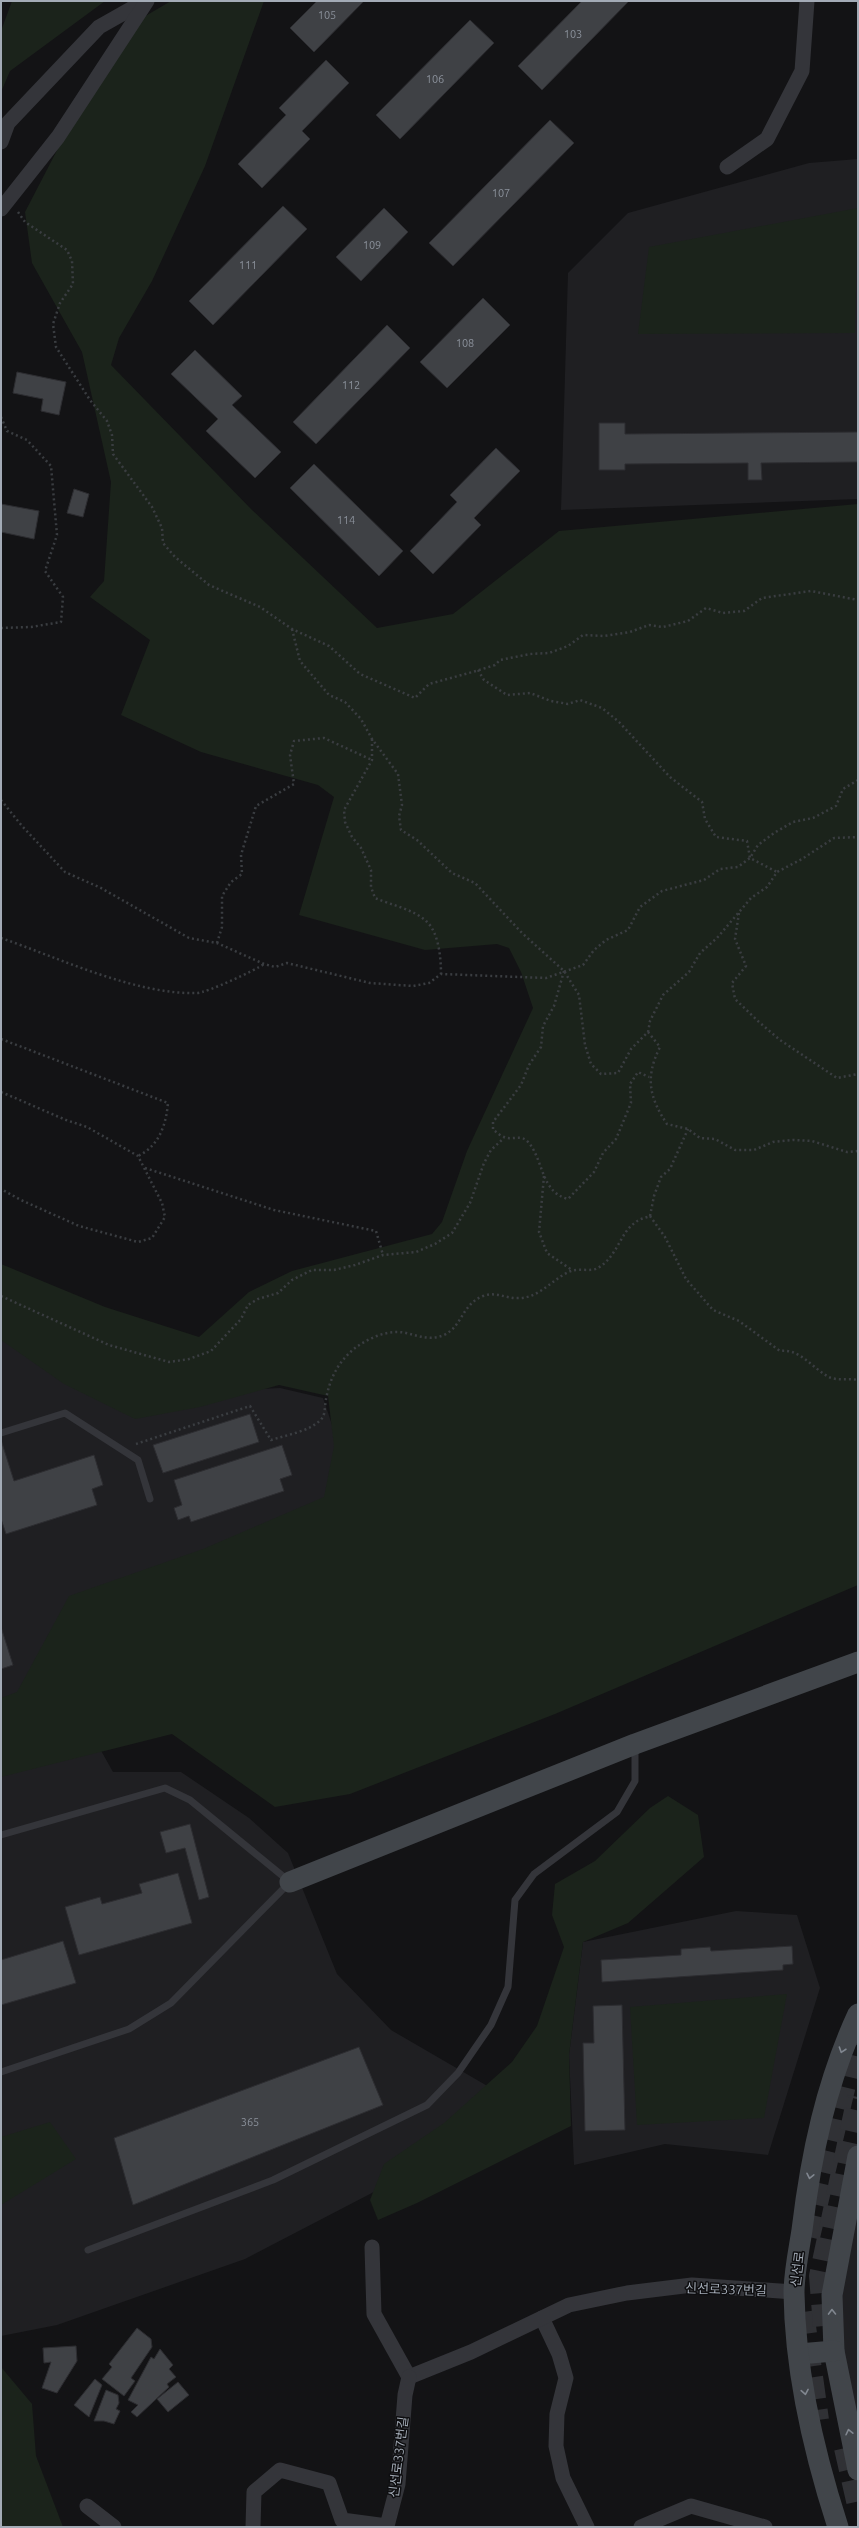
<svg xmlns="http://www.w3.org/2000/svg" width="859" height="2528" font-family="Ubuntu,'Noto Sans KR',sans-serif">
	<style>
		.built { fill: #1f1f22 }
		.green { fill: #1b231b }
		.building { fill: #3f4145; stroke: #2d2d31 }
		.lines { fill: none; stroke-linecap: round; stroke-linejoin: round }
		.highway-tunnel { stroke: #303135; stroke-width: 22; stroke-dasharray: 22 11; stroke-linecap: butt }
		.path { stroke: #3a3d41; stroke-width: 2.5; stroke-dasharray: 2 3; stroke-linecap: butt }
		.lane { stroke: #34353a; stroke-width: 7 }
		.street { stroke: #34353a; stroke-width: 15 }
		.secondary { stroke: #41454a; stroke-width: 21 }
		.oneway { stroke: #818790 }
		.labels { text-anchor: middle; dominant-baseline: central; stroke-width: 3; stroke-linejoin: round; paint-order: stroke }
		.number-label { font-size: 11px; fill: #8a909a }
		.street-label { font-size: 13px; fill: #a3abb6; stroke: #0e0e10 }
	</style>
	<rect width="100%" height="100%" fill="#131315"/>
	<g class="built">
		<path d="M858,159V499L561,510L568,273L628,213L809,163Z"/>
		<path d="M1,1323L111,1396L280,1388L323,1398L349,1475L334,1532L57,1672L113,1772H181L249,1818L288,1853L337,1974L391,2030L496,2091L393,2182L245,2259L57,2325L1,2336Z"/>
		<path d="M736,1911L797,1915L820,1988L768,2155L665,2144L574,2165L569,2055L583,1942Z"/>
		<path d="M858,2177V2432L844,2381L841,2296Z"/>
	</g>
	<g class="green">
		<path d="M12,1H105L10,71L1,92V31Z"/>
		<path d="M171,1H264L205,166L152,281L119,338L111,365L251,509L377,628L453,614L559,531L858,504V1585L555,1714L350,1794L275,1807L172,1734L1,1777V1698L17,1692L69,1596L203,1549L324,1497L334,1446L328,1396L279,1385L200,1407L135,1419L64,1384L1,1340V1264L105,1307L199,1337L249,1292L292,1271L432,1234L442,1222L467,1151L533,1008L521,972L509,948L497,944L425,950L299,915L334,797L318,785L201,752L121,715L150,640L90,597L104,581L111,482L82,352L32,263L25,212L66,133L142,18Z"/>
		<path d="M858,208L855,333L638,334L649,247Z"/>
		<path d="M668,1796L698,1815L704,1857L628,1923L583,1942L569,2055L571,2126L417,2203L378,2220L370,2200L384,2164L444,2123L512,2062L537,2026L564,1947L552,1915L555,1884L595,1861L650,1808Z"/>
		<path d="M787,1994L764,2118L637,2125L630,2007Z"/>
		<path d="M50,2122L76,2159L1,2205V2137Z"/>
		<path d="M1,2367L32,2404L36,2456L63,2527H1Z"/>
	</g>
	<g class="building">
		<path d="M317,1H364L314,52L290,28Z"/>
		<path d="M582,1H629L542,90L518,66Z"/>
		<path d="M470,20L494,43L400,139L376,115Z"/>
		<path d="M326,60L349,83L302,131L310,139L262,188L238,164L286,115L279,108Z"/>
		<path d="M550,120L574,143L453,266L429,243Z"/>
		<path d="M283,206L307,229L213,325L189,301Z"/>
		<path d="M384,208L408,232L361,281L336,257Z"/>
		<path d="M483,298L510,325L447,388L420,362Z"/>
		<path d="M387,325L410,348L316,444L293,422Z"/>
		<path d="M195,350L242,396L232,405L281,452L255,478L206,431L218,419L171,374Z"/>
		<path d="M17,372L66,382L59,415L41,411L43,399L13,393Z"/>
		<path d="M599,423H625V434L858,432V462L761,463L762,480H748V463L625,464V470H599Z"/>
		<path d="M496,448L520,471L474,518L481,525L433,574L410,551L457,502L450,495Z"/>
		<path d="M314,464L403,551L379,576L290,488Z"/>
		<path d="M74,489L89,494L83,517L67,513Z"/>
		<path d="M1,504L39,511L34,539L1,532Z"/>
		<path d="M250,1414L259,1442L163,1473L153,1445Z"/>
		<path d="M1,1440L14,1481L94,1455L103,1485L92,1489L97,1505L6,1534L1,1519Z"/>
		<path d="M282,1445L292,1475L280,1479L284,1491L191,1522L189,1516L178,1520L174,1508L182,1505L174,1480Z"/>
		<path d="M1,1627L13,1665L1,1669Z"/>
		<path d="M190,1824L209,1897L199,1900L185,1848L166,1853L160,1832Z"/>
		<path d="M178,1873L192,1923L79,1955L65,1907L100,1897L102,1904L142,1893L139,1884Z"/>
		<path d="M63,1941L76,1983L1,2005V1960Z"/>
		<path d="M792,1946L793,1964L783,1965V1970L602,1982L601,1960L681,1955V1949L710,1947L711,1951Z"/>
		<path d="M622,2005L625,2130L585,2131L583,2043H594L593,2006Z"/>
		<path d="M359,2047L383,2105L133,2205L114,2138Z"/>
		<path d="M137,2328L151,2339L152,2347L131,2378L135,2381L124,2396L102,2379L112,2367L109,2364Z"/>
		<path d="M76,2346L77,2361L57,2393L42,2388L51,2362L44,2363L43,2348Z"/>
		<path d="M160,2349L173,2365L169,2369L176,2377L167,2384L169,2387L137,2417L131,2412L138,2405L128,2400L151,2357L154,2359Z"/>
		<path d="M95,2379L102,2385L89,2417L74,2405Z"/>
		<path d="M178,2382L189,2395L168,2412L157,2399Z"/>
		<path d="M106,2390L118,2395L119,2403L116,2409L120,2411L114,2424L104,2421H94Z"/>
	</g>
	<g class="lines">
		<g class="highway-tunnel">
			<path d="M809,2237L853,2051L858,2040"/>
			<path d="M803,2312L818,2420"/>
			<path d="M824,2326L820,2276L858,2097"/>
			<path d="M845,2448L858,2505"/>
		</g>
		<g class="path">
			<path d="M18,212L25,222L67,250L72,261L73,284L60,303L53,324L56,347L90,400L107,421L112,435L113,454L152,507L162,528L163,543L175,557L209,585L260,607L292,629L329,646L360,674L415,698L429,684L476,671L495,665L500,660L530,654L549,653L568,646L583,635L604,636L630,632L649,625L663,627L688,621L706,608L723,613L744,611L762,598L811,591L858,600"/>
			<path d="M1,417L7,431L27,440L51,466L57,535L45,571L63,597L61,622L31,627L1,628"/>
			<path d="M292,629L300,661L329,695L345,702L361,719L372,739L398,774L402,805L399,816L401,830L417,840L452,873L475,883L522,933L564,971L579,995L585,1045L591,1064L601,1074L618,1073L631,1049L648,1032L650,1021L663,995L689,972L700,953L717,938L751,898L767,887L777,872L802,859L834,838L858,837"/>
			<path d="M478,670L484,680L507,695L530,693L551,701L568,704L580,700L602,708L619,722L670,777L702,802L705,819L716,837L747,841L750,858L777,872"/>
			<path d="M372,739V760L344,810L345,822L352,837L361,848L371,870V887L375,898C391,905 413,909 426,921C439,932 441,959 441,974"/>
			<path d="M1,800L22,826L65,872L101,888L189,938L217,943L264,964L275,967L287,963L370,983L413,986L429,983L441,974L546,978L583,965L594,950L606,940L628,930L640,907L662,891L704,880L720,869L738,867L750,858L758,845L774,833L793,822L813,818L836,806L843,789L858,780"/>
			<path d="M739,913L735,939L746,966L732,983L735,999L759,1022L780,1040L837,1078L858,1074"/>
			<path d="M1,938C59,958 136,995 197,993C206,993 256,970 264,964"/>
			<path d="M217,943L222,927V896L231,882L242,874L241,855L256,806L294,784L290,755L294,741L324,738L372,760"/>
			<path d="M564,971L554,1006L543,1026L541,1047L529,1065L521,1085L493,1122V1130C497,1132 500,1136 504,1137C513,1141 521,1133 529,1143C544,1162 541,1192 568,1199L594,1172L603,1153L616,1139L631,1103L630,1084L638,1072L649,1077"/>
			<path d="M648,1032L660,1047C645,1077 649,1097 667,1124L688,1129L700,1138L715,1139L735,1150H754L773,1142L793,1140L812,1141L847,1152L858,1151"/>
			<path d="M1,1039L168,1103C166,1125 159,1146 138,1156"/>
			<path d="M1,1092L66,1120L87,1127L138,1156L162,1203L165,1217L152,1238L138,1242L79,1226L21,1200L1,1189"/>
			<path d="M145,1168L274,1210L376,1231L383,1255"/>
			<path d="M544,1176L539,1232L547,1253L572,1270"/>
			<path d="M650,1216L665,1237L686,1279L713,1310L739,1321L780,1351C800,1348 813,1369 829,1377C837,1381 849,1378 858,1380"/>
			<path d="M650,1216L654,1196L661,1177L670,1169L688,1129"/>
			<path d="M1,1296L109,1345L169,1362L189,1359L211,1351L241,1319L248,1305L258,1299L278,1293L292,1280L312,1270H334L355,1265L383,1255L416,1252L435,1244L452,1233L470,1203L484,1163L491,1150L504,1138"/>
			<path d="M136,1444L250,1406L271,1440C286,1435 313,1431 323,1417C325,1413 325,1404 326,1399C330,1378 338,1362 355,1348C369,1338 388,1329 406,1333C419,1336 431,1341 444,1335C463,1326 461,1305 483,1296C496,1291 506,1299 519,1298C540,1298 553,1278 571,1271C579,1268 591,1272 598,1268C618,1256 620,1232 636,1222C639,1219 645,1218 650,1216"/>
		</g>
		<g class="lane">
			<path d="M1,1433L65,1413L138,1460L150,1499"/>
			<path d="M1,1835L165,1788L190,1800L290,1882L171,2003L129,2029L1,2072"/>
			<path d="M88,2250L273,2180L427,2105L458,2073L491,2025L508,1987L515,1900L534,1874L617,1812L635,1781V1747"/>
		</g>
		<g class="street">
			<path d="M1,142L8,123L99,27L145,1"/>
			<path d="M727,167L767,139L802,71L807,1"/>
			<path d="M1,209L58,137L147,1"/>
			<path d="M372,2247L374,2314L409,2377"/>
			<path d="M542,2318L559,2354L566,2378L557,2414L556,2446L563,2478L587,2527"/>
			<path d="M409,2377L471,2352L569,2305L627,2293L692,2285L794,2292"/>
			<path d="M87,2506L114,2527"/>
			<path d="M253,2527L254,2492L280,2470L329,2483L342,2520L387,2526L398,2484L405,2395L409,2377"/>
			<path d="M641,2527L691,2506L765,2527"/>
		</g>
		<g class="secondary">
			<path d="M290,1882L635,1744L858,1662"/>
			<path d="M858,2156L832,2295L834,2351L858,2470"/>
			<path d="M799,2354L834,2351"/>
			<path d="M838,2527C814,2453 795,2371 794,2293C794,2272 799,2250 802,2230C811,2155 826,2083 858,2014"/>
		</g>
	</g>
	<defs><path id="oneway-chevron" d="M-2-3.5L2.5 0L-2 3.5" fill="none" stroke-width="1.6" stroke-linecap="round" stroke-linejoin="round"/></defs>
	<g class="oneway">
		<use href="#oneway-chevron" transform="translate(842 2050) rotate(109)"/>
		<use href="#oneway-chevron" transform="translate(810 2176) rotate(102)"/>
		<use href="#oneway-chevron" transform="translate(832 2312) rotate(-91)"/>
		<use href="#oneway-chevron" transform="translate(805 2392) rotate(80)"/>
		<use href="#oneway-chevron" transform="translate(849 2432) rotate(-103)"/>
	</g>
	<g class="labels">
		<g class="number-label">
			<text x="327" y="15">105</text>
			<text x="573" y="34">103</text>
			<text x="435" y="79">106</text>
			<text x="501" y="193">107</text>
			<text x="372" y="245">109</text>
			<text x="248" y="265">111</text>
			<text x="465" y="343">108</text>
			<text x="351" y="385">112</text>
			<text x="346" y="520">114</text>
			<text x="250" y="2122">365</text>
		</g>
		<g class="street-label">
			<text transform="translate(797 2269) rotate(-83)">신선로</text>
			<text transform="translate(726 2289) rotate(2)">신선로337번길</text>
			<text transform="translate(398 2457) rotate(-83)">신선로337번길</text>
		</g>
	</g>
	<rect width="859" height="2528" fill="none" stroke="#a3abb6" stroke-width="4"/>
</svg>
